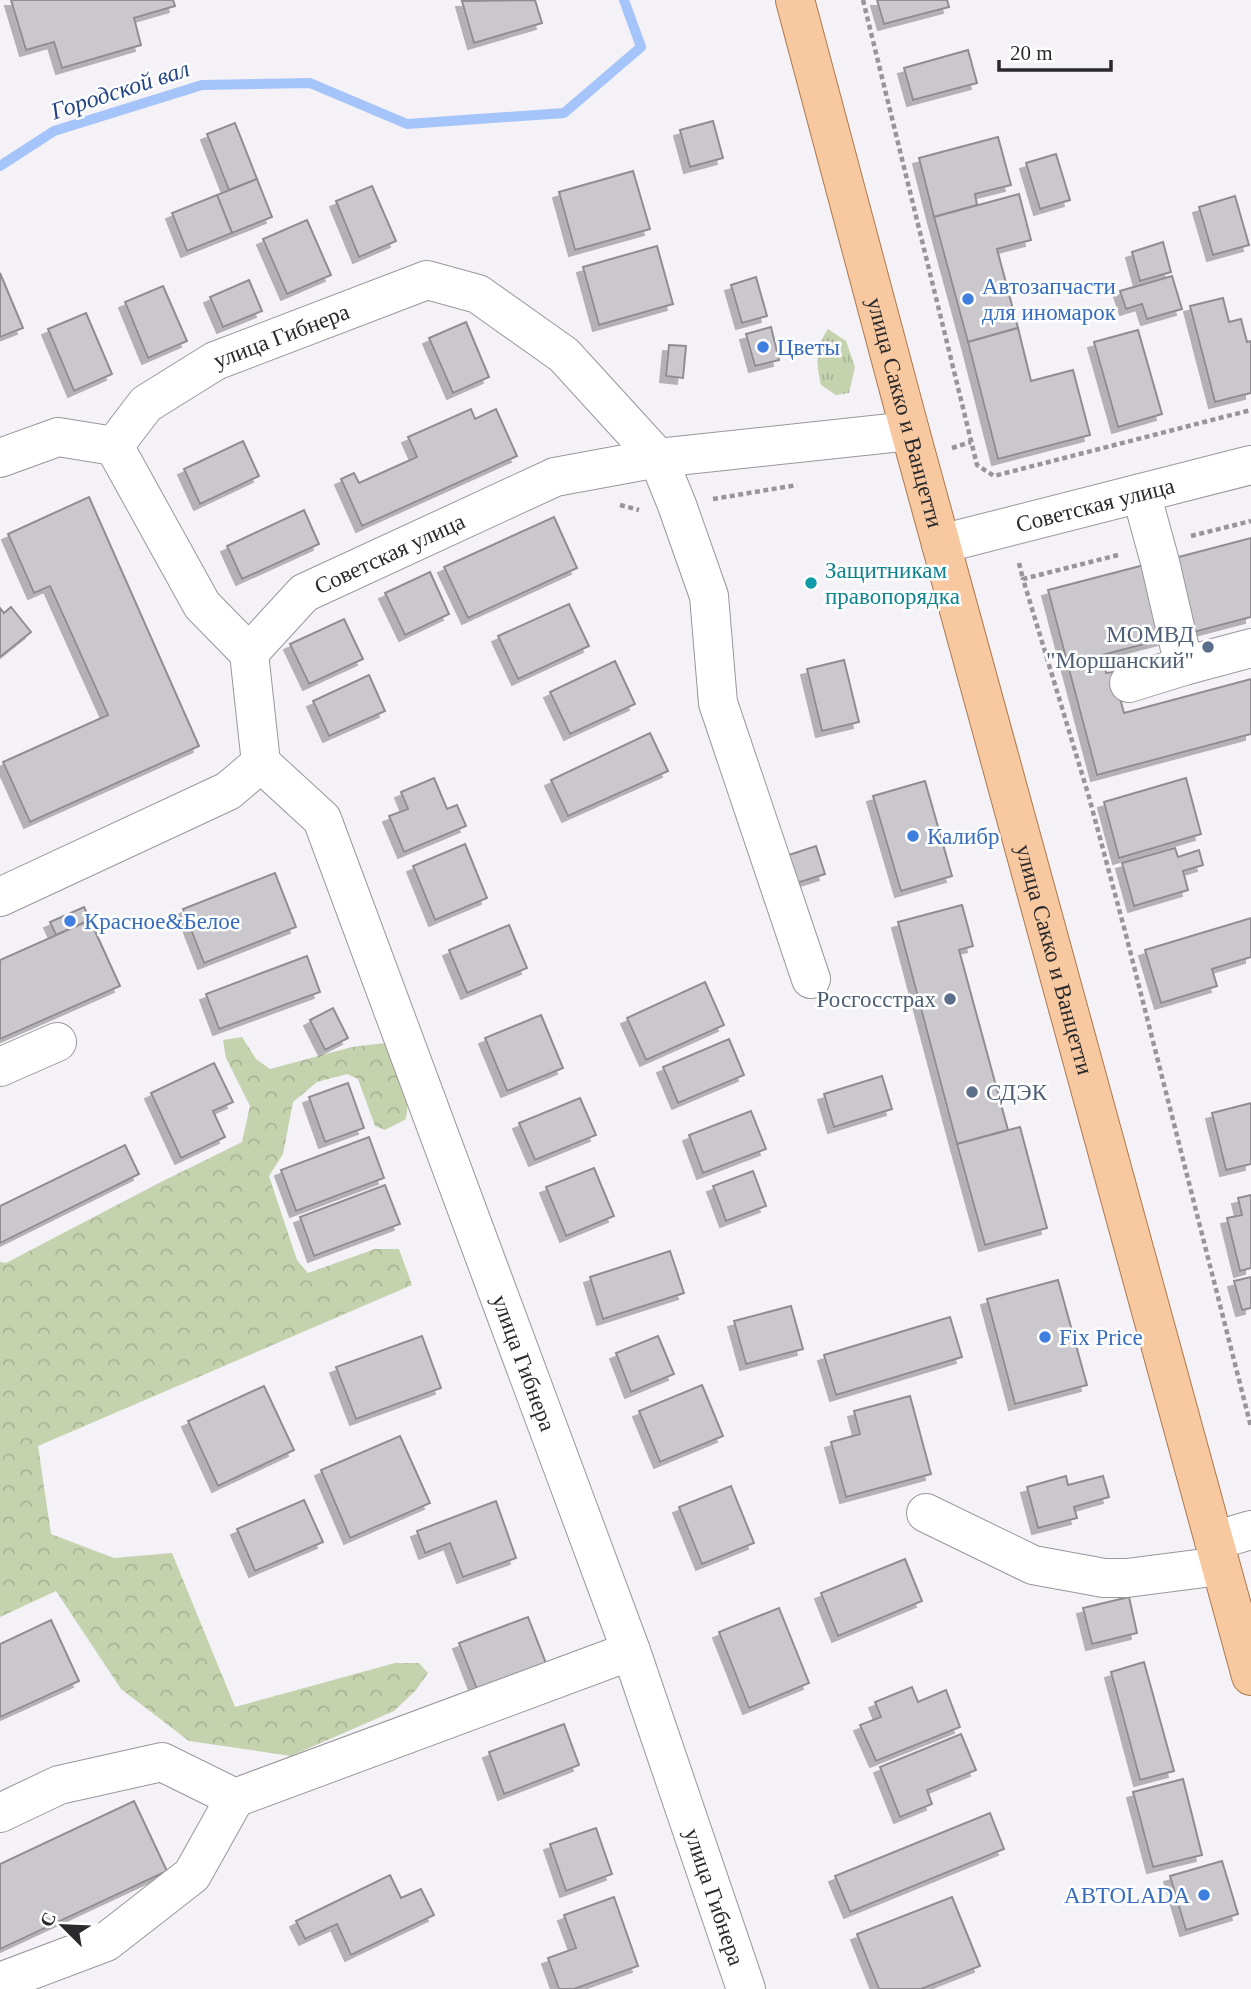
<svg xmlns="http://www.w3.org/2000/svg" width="1251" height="1989" font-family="Georgia,serif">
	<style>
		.grass { fill: url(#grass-tufts) }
		.forest { fill: url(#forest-crowns) }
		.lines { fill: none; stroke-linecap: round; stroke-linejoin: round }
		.stream { stroke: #a5c4fa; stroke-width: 10 }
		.building { fill: #cbc8cd; stroke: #908d92; stroke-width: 2; filter: url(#shadow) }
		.minor-casing { stroke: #9a979c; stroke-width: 40 }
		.major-casing { stroke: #ad784d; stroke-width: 40 }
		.path { stroke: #979598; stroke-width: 4.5; stroke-dasharray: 5 3.5; stroke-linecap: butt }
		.minor { stroke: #fff; stroke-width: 38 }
		.major { stroke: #f8c8a0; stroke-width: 38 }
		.shop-dot { fill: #3f7fe0; stroke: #fff; stroke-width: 2.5 }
		.culture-dot { fill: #0f9aa8; stroke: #fff; stroke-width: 2.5 }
		.service-dot { fill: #5c6f8a; stroke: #fff; stroke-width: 2.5 }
		.labels { text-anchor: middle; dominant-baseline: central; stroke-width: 5; stroke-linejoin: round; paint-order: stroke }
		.shop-label { font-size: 23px; fill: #366cbe; stroke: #fff; text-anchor: start }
		.street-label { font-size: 23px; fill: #2a292b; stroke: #fff }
		.culture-label { font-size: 23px; fill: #0d838f; stroke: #fff; text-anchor: start }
		.service-label { font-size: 23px; fill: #4e5e75; stroke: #fff; text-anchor: end }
		.water-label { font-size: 24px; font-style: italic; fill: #244685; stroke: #fff }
	</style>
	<defs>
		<pattern id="grass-tufts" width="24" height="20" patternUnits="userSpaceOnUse" patternTransform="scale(1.75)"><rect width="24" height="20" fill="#c4d2ae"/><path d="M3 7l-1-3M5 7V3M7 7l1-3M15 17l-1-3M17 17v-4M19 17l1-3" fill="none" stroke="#a9b496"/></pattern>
		<pattern id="forest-crowns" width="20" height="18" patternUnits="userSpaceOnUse" patternTransform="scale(1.75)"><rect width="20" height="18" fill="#c4d2ae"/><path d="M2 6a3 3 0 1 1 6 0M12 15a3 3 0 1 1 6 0" fill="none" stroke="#a9b496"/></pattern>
		<filter id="shadow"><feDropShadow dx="-6" dy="6" stdDeviation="0" flood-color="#0004"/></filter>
	</defs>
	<rect width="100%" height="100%" fill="#f4f2f6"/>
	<path class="grass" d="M828,329L846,341L855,367L849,393L836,395L821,385C816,363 815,348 828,329Z"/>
	<path class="forest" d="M242,1037L256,1059L270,1069L352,1047L385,1043L409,1093L406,1119L385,1130L375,1126L358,1079L347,1074L317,1082L293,1102L283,1154L269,1176L297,1260L308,1273L375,1249H399L412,1285L38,1446L51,1534L114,1558L172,1553L235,1707L395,1663H419L428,1673L416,1690L394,1711L291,1756L189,1741L121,1689L56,1591L0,1617V1262L6,1263L159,1183L242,1142L250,1106L226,1058L223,1040Z"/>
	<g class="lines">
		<path class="stream" d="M0,166L54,131L202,85L310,83L407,124L564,113L641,47L624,0"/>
	</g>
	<g class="building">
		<path d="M11,0H173L175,6L134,18L141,45L62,68L54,42L26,50Z"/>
		<path d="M535,0L542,23L474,43L462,1Z"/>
		<path d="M877,0H947L949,7L884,24Z"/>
		<path d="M968,50L977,83L913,100L904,68Z"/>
		<path d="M713,121L723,158L690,167L680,130Z"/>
		<path d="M235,123L257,179L229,190L207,134Z"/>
		<path d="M998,137L1011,185L975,194L977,205L934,217L919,158Z"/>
		<path d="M1056,154L1070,200L1040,209L1026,163Z"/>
		<path d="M633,171L650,229L575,250L559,192Z"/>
		<path d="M257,179L272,217L232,233L217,195Z"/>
		<path d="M372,186L396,241L359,257L336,201Z"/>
		<path d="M1019,194L1031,240L997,249L1018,328L968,342L934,217Z"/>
		<path d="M217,195L232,233L187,251L172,213Z"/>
		<path d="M1235,196L1249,245L1213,255L1199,207Z"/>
		<path d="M307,220L331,275L287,294L263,239Z"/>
		<path d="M1163,242L1171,272L1140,281L1132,252Z"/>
		<path d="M657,246L673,304L599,325L583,267Z"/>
		<path d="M0,273L23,328L0,337Z"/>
		<path d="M1172,276L1182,309L1147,319L1142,304L1126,309L1120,291Z"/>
		<path d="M756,277L767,316L742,323L731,285Z"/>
		<path d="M249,280L262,311L223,327L210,297Z"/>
		<path d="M163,286L187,341L148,358L125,302Z"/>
		<path d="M1223,298L1229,322L1241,319L1247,342L1251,341V393L1215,402L1190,306Z"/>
		<path d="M86,313L112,374L74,391L48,329Z"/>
		<path d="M466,322L489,377L453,393L429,338Z"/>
		<path d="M771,327L779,360L755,366L746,334Z"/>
		<path d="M1018,328L1031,381L1073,370L1090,435L998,459L968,342Z"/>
		<path d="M1138,330L1162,414L1118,427L1094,342Z"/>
		<path d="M669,345L686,346L683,378L666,376Z"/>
		<path d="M471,409L475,419L496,409L517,456L362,526L341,479L354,473L359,483L417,457L408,437Z"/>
		<path d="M243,441L259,476L200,504L184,469Z"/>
		<path d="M89,497L199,746L30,822L3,762L108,715L50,586L34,593L8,534Z"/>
		<path d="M304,510L319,544L242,579L227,546Z"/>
		<path d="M554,517L577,568L468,618L444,567Z"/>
		<path d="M1251,538V617L1190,633L1171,559Z"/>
		<path d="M1148,564L1168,638L1102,655L1106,673L1113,672L1124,713L1251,679V734L1097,775L1048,590Z"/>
		<path d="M430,572L449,614L405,635L385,593Z"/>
		<path d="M569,604L589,646L518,679L498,636Z"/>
		<path d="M11,607L31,632L0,657V608L4,613Z"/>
		<path d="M344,619L363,659L309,684L290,644Z"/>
		<path d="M844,660L859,722L822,731L807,669Z"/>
		<path d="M615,661L635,704L570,734L550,692Z"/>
		<path d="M369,675L385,711L329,736L313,701Z"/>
		<path d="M650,733L668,771L568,816L551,780Z"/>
		<path d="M434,778L447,809L457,805L466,826L404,852L389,816L408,809L401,792Z"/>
		<path d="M1186,778L1201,834L1119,858L1104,802Z"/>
		<path d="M925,781L952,876L901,891L873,796Z"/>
		<path d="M465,844L487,898L435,920L413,866Z"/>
		<path d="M816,846L825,874L794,884L786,856Z"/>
		<path d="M1175,848L1178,857L1199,850L1203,865L1183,871L1188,890L1134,906L1122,863Z"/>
		<path d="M275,873L296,927L204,963L183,909Z"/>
		<path d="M962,905L973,946L959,950L1008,1130L957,1144L898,922Z"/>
		<path d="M84,907L90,920L56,935L50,922Z"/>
		<path d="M1251,918V957L1212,969L1217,986L1161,1003L1145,950Z"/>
		<path d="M90,920L120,986L0,1039V960Z"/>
		<path d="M509,925L527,968L467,993L449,950Z"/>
		<path d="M307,956L320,992L219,1029L206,994Z"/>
		<path d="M705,982L724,1025L646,1060L627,1018Z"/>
		<path d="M333,1008L348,1038L325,1050L310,1020Z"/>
		<path d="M541,1015L563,1068L507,1091L485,1038Z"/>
		<path d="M729,1039L744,1075L678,1103L663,1067Z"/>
		<path d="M214,1063L233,1102L213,1111L225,1137L181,1158L151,1093Z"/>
		<path d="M882,1076L892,1109L834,1127L824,1094Z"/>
		<path d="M348,1083L364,1128L325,1142L309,1097Z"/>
		<path d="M580,1098L596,1135L535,1160L519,1123Z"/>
		<path d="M1251,1103V1164L1226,1170L1212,1113Z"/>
		<path d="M751,1111L766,1149L703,1173L689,1135Z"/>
		<path d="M1020,1127L1047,1228L985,1245L957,1144Z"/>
		<path d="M369,1137L384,1178L296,1211L281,1170Z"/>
		<path d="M125,1145L139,1174L0,1243V1206Z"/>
		<path d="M594,1168L614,1216L566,1236L546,1187Z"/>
		<path d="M753,1171L766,1206L726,1221L713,1186Z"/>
		<path d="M385,1185L400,1224L314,1256L300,1217Z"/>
		<path d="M1251,1195V1268L1240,1271L1227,1218L1242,1215L1238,1198Z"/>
		<path d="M670,1251L684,1293L603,1319L590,1277Z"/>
		<path d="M1251,1277V1308L1242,1310L1234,1281Z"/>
		<path d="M1058,1280L1087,1385L1015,1404L987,1299Z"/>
		<path d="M791,1306L803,1349L746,1364L734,1321Z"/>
		<path d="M950,1317L962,1357L836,1395L824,1355Z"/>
		<path d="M422,1336L441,1388L356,1419L336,1367Z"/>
		<path d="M658,1336L674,1374L631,1392L616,1353Z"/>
		<path d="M702,1385L723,1436L660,1462L639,1411Z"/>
		<path d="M264,1386L294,1450L218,1486L188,1421Z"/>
		<path d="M910,1396L931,1474L846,1497L831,1442L860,1434L854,1411Z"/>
		<path d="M400,1436L430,1503L350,1538L321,1470Z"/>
		<path d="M1066,1476L1068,1485L1103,1476L1109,1497L1074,1507L1077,1518L1038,1528L1027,1487Z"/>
		<path d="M731,1486L754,1543L702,1564L679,1507Z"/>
		<path d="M304,1500L323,1542L255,1571L237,1529Z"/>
		<path d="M496,1501L516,1558L463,1577L450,1543L425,1553L417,1531Z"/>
		<path d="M905,1559L922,1601L838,1636L821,1593Z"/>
		<path d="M1129,1597L1137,1633L1092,1644L1083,1608Z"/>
		<path d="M779,1608L809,1683L749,1708L719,1632Z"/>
		<path d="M528,1617L547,1666L478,1692L459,1643Z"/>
		<path d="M51,1620L79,1681L0,1717V1644Z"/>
		<path d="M1144,1662L1174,1771L1140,1780L1111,1672Z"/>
		<path d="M912,1687L918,1702L946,1690L960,1727L876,1761L860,1725L881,1717L875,1702Z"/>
		<path d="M564,1724L579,1765L504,1794L489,1752Z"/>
		<path d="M961,1734L976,1770L927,1790L932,1804L900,1817L880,1767Z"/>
		<path d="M1183,1779L1202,1855L1153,1867L1133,1792Z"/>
		<path d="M134,1801L167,1871L0,1949V1864Z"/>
		<path d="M990,1813L1004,1849L850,1912L835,1876Z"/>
		<path d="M596,1828L612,1874L566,1891L550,1844Z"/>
		<path d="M1222,1861L1238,1914L1186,1930L1170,1876Z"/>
		<path d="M390,1875L401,1898L421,1889L434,1915L351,1955L337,1924L305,1939L296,1921Z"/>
		<path d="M614,1897L638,1966L574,1989H559L548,1958L576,1948L564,1915Z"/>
		<path d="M952,1897L980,1966L921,1989H879L857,1934Z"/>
	</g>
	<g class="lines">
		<defs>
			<g id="minor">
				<path id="s1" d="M114,446L146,404L215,361L427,280L478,294L564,355L658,458L677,505L709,596L718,703L811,979"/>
				<path d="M114,446L202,605L249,653"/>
				<path d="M0,458L58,437L114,446"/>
				<path d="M1141,493L1160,562L1184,666L1251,648"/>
				<path id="s2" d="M941,544L1251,465"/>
				<path d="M1129,683L1184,666"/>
				<path id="s3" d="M261,763L322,819L631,1651L746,1989"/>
				<path id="s4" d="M0,897L228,791L261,763L249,653L304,593L555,477L658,458L910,431"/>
				<path d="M0,1067L57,1042"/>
				<path d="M926,1513L1033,1565L1104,1578H1127L1220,1566"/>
				<path d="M1214,1541L1251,1530"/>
				<path d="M0,1813L59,1785L162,1762L235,1798L631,1651"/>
				<path d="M0,1982L106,1942L192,1875L235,1798"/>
			</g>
			<g id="major">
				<path id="s5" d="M795,0L910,431L1251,1676"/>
			</g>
		</defs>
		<use href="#minor" class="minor-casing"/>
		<use href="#major" class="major-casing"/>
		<g class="path">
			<path d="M863,0L977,465L994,476L1251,410"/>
			<path d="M952,448L971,442"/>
			<path d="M713,499L797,485"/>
			<path d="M620,505L639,510"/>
			<path d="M1191,536L1251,521"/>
			<path d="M1118,555L1023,579L1089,797L1126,935L1251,1427"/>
			<path d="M1019,563L1023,579"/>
		</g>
		<use href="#minor" class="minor"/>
		<use href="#major" class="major"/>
	</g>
	<g class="shop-dot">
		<circle cx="968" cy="299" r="7"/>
		<circle cx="763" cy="347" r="7"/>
		<circle cx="913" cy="836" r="7"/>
		<circle cx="70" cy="921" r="7"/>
		<circle cx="1045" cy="1337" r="7"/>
		<circle cx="1204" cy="1895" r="7"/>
	</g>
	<circle class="culture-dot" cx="811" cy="583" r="7"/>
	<g class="service-dot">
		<circle cx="1208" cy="647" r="7"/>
		<circle cx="950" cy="999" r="7"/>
		<circle cx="972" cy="1092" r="7"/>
	</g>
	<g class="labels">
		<g class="shop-label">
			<text x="982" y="286">Автозапчасти<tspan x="982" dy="26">для иномарок</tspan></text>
			<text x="777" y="347">Цветы</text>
			<text x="927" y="836">Калибр</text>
			<text x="84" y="921">Красное&amp;Белое</text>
			<text x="1059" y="1337">Fix Price</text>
			<text x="1190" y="1895" text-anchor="end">АВТОLADA</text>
		</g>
		<g class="street-label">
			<text stroke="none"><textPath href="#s1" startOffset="205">улица Гибнера</textPath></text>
			<text stroke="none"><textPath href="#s5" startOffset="427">улица Сакко и Ванцетти</textPath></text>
			<text stroke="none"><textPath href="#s2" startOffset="159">Советская улица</textPath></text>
			<text stroke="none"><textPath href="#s4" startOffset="581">Советская улица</textPath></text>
			<text stroke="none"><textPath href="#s5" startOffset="994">улица Сакко и Ванцетти</textPath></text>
			<text stroke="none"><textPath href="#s3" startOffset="663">улица Гибнера</textPath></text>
			<text stroke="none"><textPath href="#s3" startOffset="1230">улица Гибнера</textPath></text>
		</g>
		<g class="culture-label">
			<text x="825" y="570">Защитникам<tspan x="825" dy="26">правопорядка</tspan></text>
		</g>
		<g class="service-label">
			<text x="1194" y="634">МОМВД<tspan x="1194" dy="26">"Моршанский"</tspan></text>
			<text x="936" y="999">Росгосстрах</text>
			<text x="986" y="1092" text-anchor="start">СДЭК</text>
		</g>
		<g class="water-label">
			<text transform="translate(120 90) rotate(-18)">Городской вал</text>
		</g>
	</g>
	<g transform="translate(63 1926) rotate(294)" stroke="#ffffff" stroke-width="5" paint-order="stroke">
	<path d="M0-5L12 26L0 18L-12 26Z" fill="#2a292b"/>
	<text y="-10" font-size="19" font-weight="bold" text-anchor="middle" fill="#2a292b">С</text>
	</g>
	<path d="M999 60v10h112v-10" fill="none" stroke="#2a292b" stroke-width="3.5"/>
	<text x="1010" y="60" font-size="21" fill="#2a292b" stroke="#ffffff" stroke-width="5" paint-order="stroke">20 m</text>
</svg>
